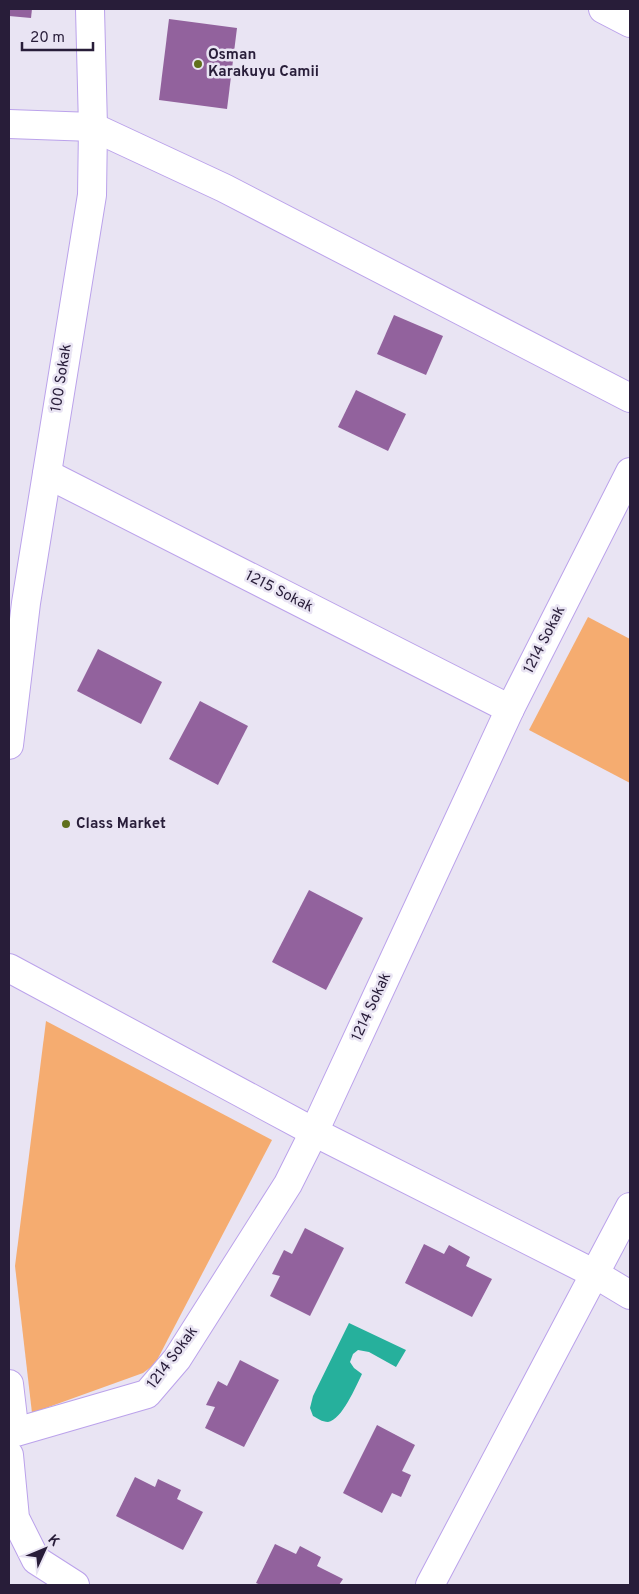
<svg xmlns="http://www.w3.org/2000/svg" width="639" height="1594" font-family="Overpass,sans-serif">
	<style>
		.green { fill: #f5ac70 }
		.water { fill: #26b09c }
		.building { fill: #92629d }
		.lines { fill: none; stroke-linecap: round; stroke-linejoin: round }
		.street-casing { stroke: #bba2eb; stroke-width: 30 }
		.street { stroke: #fff; stroke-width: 28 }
		.poi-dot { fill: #60701c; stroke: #e9e4f3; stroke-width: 2 }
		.labels { text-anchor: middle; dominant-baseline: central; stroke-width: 5; stroke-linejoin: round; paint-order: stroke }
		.poi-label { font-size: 15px; font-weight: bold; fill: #281d39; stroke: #e9e4f3; text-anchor: start }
		.street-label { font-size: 15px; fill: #281d39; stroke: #e9e4f3 }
	</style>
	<rect width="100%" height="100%" fill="#e9e4f3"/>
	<g class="green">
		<path d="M588,617L630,639V783L529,730Z"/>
		<path d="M46,1021L272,1140L155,1364L143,1373L32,1413L15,1266Z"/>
	</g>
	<path class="water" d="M349,1323L406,1350L396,1367L369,1352L358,1350L353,1354L350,1362L354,1368L362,1374C356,1386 342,1420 328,1422C322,1422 317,1418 313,1416L310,1408L313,1396Z"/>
	<g class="building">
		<path d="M9,9H32L31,18L9,16Z"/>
		<path d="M169,19L237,28L227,109L159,100Z"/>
		<path d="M394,315L443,336L426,375L377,354Z"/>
		<path d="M356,390L406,414L388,451L338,427Z"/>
		<path d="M98,649L162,682L141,724L77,691Z"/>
		<path d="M200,701L248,726L218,785L169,759Z"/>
		<path d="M309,890L363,918L326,990L272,962Z"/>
		<path d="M305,1228L344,1248L310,1316L270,1296L280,1276L272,1274L284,1250L292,1254Z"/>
		<path d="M424,1244L444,1254L449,1245L470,1257L466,1266L492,1279L472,1317L405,1283Z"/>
		<path d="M240,1360L279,1380L244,1447L205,1428L215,1407L206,1405L218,1381L227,1386Z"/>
		<path d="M377,1425L415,1445L402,1471L411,1475L401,1497L392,1493L382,1513L343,1493Z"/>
		<path d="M135,1477L155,1487L158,1479L181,1490L177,1499L203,1512L183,1550L116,1516Z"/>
		<path d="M275,1544L296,1554L300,1546L321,1557L317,1566L343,1579L339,1585H261L256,1583Z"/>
	</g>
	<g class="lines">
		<defs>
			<g id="street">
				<path d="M603,9L630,23"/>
				<path d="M9,124L93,127L224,188L630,398"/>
				<path d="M47,474L510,709"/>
				<path d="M9,745L26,603L92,195L93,127L90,9"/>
				<path d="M9,968L314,1132L595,1274L630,1295"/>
				<path d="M9,1384L13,1418L9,1429"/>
				<path d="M9,1434L147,1394L177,1359L288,1184L314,1132L510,709L630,472"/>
				<path d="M9,1455L15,1518L36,1560L75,1585"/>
				<path d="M430,1585L630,1207"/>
			</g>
		</defs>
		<use href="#street" class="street-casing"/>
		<use href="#street" class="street"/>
	</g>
	<g class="poi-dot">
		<circle cx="198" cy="64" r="5"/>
		<circle cx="66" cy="824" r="5"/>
	</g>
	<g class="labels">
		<g class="poi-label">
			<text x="208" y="55">Osman<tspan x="208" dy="17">Karakuyu Camii</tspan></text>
			<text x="76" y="824">Class Market</text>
		</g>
		<g class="street-label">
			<text transform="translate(62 378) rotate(-81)">100 Sokak</text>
			<text transform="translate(279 592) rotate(27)">1215 Sokak</text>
			<text transform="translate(545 640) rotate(-63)">1214 Sokak</text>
			<text transform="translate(372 1007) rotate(-65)">1214 Sokak</text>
			<text transform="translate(173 1358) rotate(-53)">1214 Sokak</text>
		</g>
	</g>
	<rect width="639" height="1594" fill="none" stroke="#281d39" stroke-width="20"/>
	<g transform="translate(45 1549) rotate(46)" stroke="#e9e4f3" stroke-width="4" paint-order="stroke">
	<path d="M0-4L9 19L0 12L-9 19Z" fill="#281d39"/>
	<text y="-8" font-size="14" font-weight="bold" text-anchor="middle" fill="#281d39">K</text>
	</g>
	<path d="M22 42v8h71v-8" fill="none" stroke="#281d39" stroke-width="2.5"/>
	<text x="30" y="42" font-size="15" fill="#281d39" stroke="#e9e4f3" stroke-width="4" paint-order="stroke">20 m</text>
</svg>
